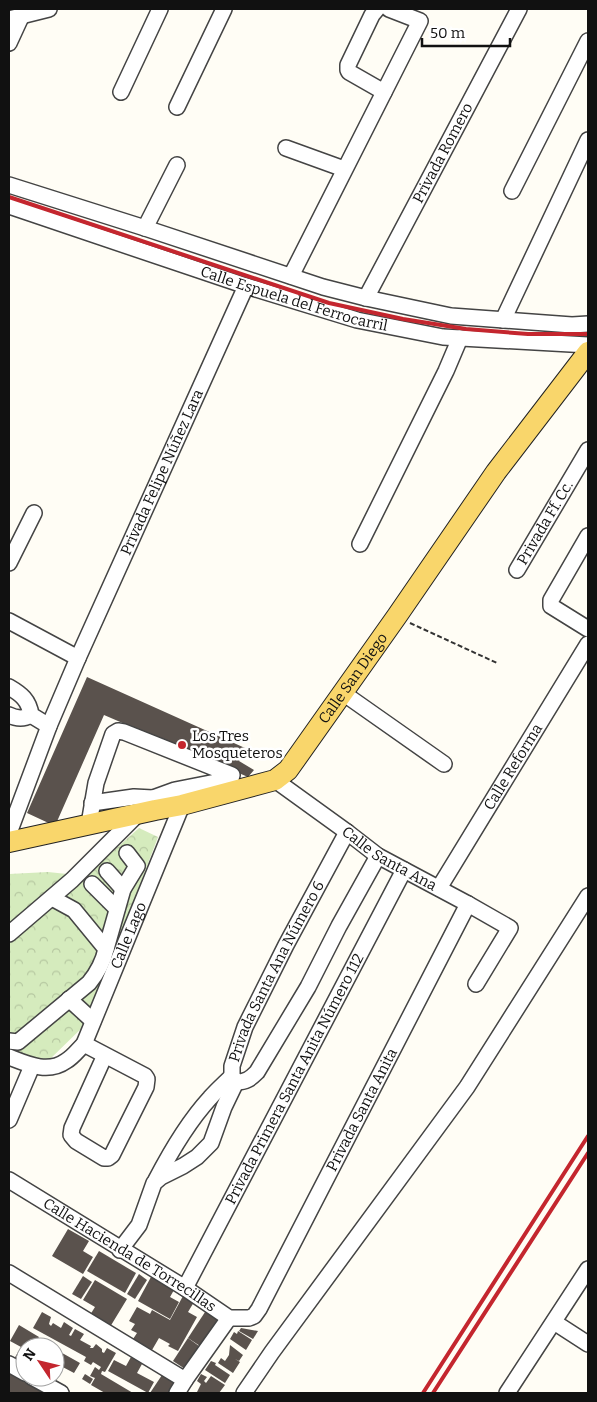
<svg xmlns="http://www.w3.org/2000/svg" width="597" height="1402" font-family="Bitter,serif">
	<style>
		.park { fill: url(#park-crowns) }
		.building { fill: #5a524d }
		.lines { fill: none; stroke-linecap: round; stroke-linejoin: round }
		.minor-casing { stroke: #444; stroke-width: 18 }
		.major-casing { stroke: #222; stroke-width: 22 }
		.path { stroke: #333; stroke-width: 2; stroke-dasharray: 5 2.5; stroke-linecap: butt }
		.minor { stroke: #fff; stroke-width: 15 }
		.major { stroke: #f9d66b; stroke-width: 20 }
		.rail { stroke: #c4262e; stroke-width: 4 }
		.poi-dot { fill: #c4262e; stroke: #fff; stroke-width: 2 }
		.labels { text-anchor: middle; dominant-baseline: central; stroke-width: 5; stroke-linejoin: round; paint-order: stroke }
		.street-label { font-size: 15px; fill: #111; stroke: #fff }
		.poi-label { font-size: 15px; fill: #111; stroke: #fff; text-anchor: start }
	</style>
	<defs>
		<pattern id="park-crowns" width="20" height="18" patternUnits="userSpaceOnUse" patternTransform="scale(1.25)"><rect width="20" height="18" fill="#d5ebbd"/><path d="M2 6a3 3 0 1 1 6 0M12 15a3 3 0 1 1 6 0" fill="none" stroke="#b6c8a1"/></pattern>
	</defs>
	<rect width="100%" height="100%" fill="#fffdf5"/>
	<path class="park" d="M139,828L158,837L88,1022L47,1062L9,1050V943L11,941L9,939V874L48,872L67,874L63,896Z"/>
	<g class="building">
		<path d="M87,677L245,748L239,761L254,770L248,777L104,715L55,826L27,813Z"/>
		<path d="M68,1229L89,1241L83,1251L93,1257L83,1274L52,1256Z"/>
		<path d="M99,1251L136,1273L125,1293L87,1271Z"/>
		<path d="M139,1274L147,1280L135,1299L127,1294Z"/>
		<path d="M83,1276L92,1282L81,1299L72,1294Z"/>
		<path d="M151,1277L174,1290L170,1297L179,1302L170,1319L138,1301Z"/>
		<path d="M95,1280L127,1299L110,1327L90,1315L95,1307L83,1300Z"/>
		<path d="M183,1296L194,1302L188,1312L197,1317L178,1351L168,1346L170,1344L159,1338L152,1350L133,1339L137,1333L131,1330L135,1324L129,1321L137,1307L150,1314L152,1310L170,1320Z"/>
		<path d="M207,1309L219,1317L200,1346L188,1338Z"/>
		<path d="M42,1312L51,1317L49,1324L51,1326L53,1323L61,1328L64,1322L73,1328L69,1335L71,1336L75,1329L84,1334L80,1340L91,1346L90,1348H93L96,1344L102,1349V1352L104,1353L107,1348L116,1353L105,1372L102,1371L101,1374L133,1393H105L91,1385L95,1378L90,1376L95,1367L99,1370L101,1367L93,1362L91,1365L84,1361L86,1357L33,1328Z"/>
		<path d="M19,1325L39,1337L33,1347H25V1366L14,1359L21,1347L10,1341Z"/>
		<path d="M241,1328L258,1331L253,1339L239,1331Z"/>
		<path d="M238,1331L252,1340L246,1350L230,1339L234,1332L237,1334Z"/>
		<path d="M188,1338L199,1346L185,1369L173,1361Z"/>
		<path d="M230,1345L243,1355L239,1361L235,1359L240,1362L233,1373L218,1363L221,1358L225,1361L229,1355Z"/>
		<path d="M55,1349L80,1363L74,1373L57,1364L58,1362L55,1360Z"/>
		<path d="M131,1357L142,1364L137,1373L154,1382L148,1393L108,1371L114,1360L126,1366Z"/>
		<path d="M211,1361L216,1363L215,1365L230,1375L225,1383L205,1370Z"/>
		<path d="M9,1371L49,1393H9Z"/>
		<path d="M85,1374L93,1379L90,1384L82,1379Z"/>
		<path d="M201,1374L207,1377L204,1381L206,1383L211,1376L225,1385L219,1393H199L197,1392L201,1384L197,1381Z"/>
		<path d="M162,1375L176,1384L170,1393H150Z"/>
	</g>
	<g class="lines">
		<defs>
			<g id="minor">
				<path d="M377,9L372,15L348,65V70L349,72L384,92"/>
				<path d="M9,19L49,9"/>
				<path d="M9,43L21,17"/>
				<path d="M121,92L160,9"/>
				<path d="M177,107L224,9"/>
				<path d="M286,148L344,169"/>
				<path d="M9,185L145,228L323,287L366,298L451,316L572,325L588,324"/>
				<path d="M512,191L588,41"/>
				<path id="s1" d="M9,206L246,286L357,320L443,337L588,345"/>
				<path d="M145,228L177,165"/>
				<path d="M291,276L420,21L389,9"/>
				<path id="s2" d="M366,298L519,9"/>
				<path d="M503,320L588,140"/>
				<path d="M588,536L551,600V606L588,629"/>
				<path d="M360,544L446,371L460,338"/>
				<path d="M9,563L34,513"/>
				<path id="s3" d="M517,570L588,450"/>
				<path d="M9,621L78,658"/>
				<path d="M9,687C21,694 29,700 31,715L49,726"/>
				<path d="M343,693L444,764"/>
				<path d="M9,715C17,719 24,719 31,715"/>
				<path id="s4" d="M275,780L347,832L378,856L468,904L510,928L476,984"/>
				<path d="M92,803L134,797L153,798"/>
				<path d="M89,824L96,783L113,734L118,731L124,732L232,775L231,779L175,790L153,798L155,810"/>
				<path id="s5" d="M9,833L49,726L78,658L246,286"/>
				<path d="M107,871L123,889"/>
				<path d="M92,884L117,909"/>
				<path id="s6" d="M439,888L588,644"/>
				<path d="M9,934L72,880L138,814"/>
				<path d="M106,949L123,889L137,866L127,853"/>
				<path d="M69,999L93,1021"/>
				<path d="M9,1041L18,1042L89,983C98,972 103,963 106,949L74,910L52,898"/>
				<path d="M84,1044L145,1076L147,1079L146,1087L112,1155L108,1158H104L76,1141L71,1135L72,1128L105,1055"/>
				<path id="s7" d="M9,1057C27,1064 48,1074 66,1061C73,1057 78,1050 84,1044L182,805"/>
				<path d="M236,1082C246,1082 250,1079 257,1072L308,987L339,926L378,856"/>
				<path d="M9,1120L32,1066"/>
				<path id="s8" d="M9,1180L185,1288L229,1318H249L254,1316L259,1309L468,904"/>
				<path d="M156,1180C171,1151 188,1122 210,1098C217,1090 225,1083 232,1076"/>
				<path id="s9" d="M120,1250L139,1225L154,1183L161,1177L183,1166L197,1157L211,1143L224,1107L236,1082L232,1076V1066L245,1027L286,945L347,832"/>
				<path d="M9,1273L185,1380"/>
				<path id="s10" d="M185,1288L404,870"/>
				<path d="M554,1322L588,1344"/>
				<path d="M9,1364L25,1373"/>
				<path d="M32,1377L61,1393"/>
				<path d="M177,1393L185,1380L229,1318"/>
				<path d="M244,1393L272,1352L467,1087L588,896"/>
				<path d="M507,1393L588,1269"/>
			</g>
			<g id="major">
				<path id="s11" d="M9,842L155,810L182,805L275,780L288,770L397,616L496,472L588,352"/>
			</g>
		</defs>
		<use href="#minor" class="minor-casing"/>
		<use href="#major" class="major-casing"/>
		<path class="path" d="M410,623L497,663"/>
		<use href="#minor" class="minor"/>
		<use href="#major" class="major"/>
		<g class="rail">
			<path d="M9,197L329,303L403,319L466,329L528,334H588"/>
			<path d="M423,1393L588,1136"/>
			<path d="M433,1393L588,1153"/>
		</g>
	</g>
	<circle class="poi-dot" cx="182" cy="745" r="5"/>
	<g class="labels">
		<g class="street-label">
			<text stroke="none"><textPath href="#s2" startOffset="164">Privada Romero</textPath></text>
			<text stroke="none"><textPath href="#s1" startOffset="300">Calle Espuela del Ferrocarril</textPath></text>
			<text stroke="none"><textPath href="#s5" startOffset="392">Privada Felipe Núñez Lara</textPath></text>
			<text stroke="none"><textPath href="#s3" startOffset="55">Privada Ff. Cc.</textPath></text>
			<text stroke="none"><textPath href="#s11" startOffset="402">Calle San Diego</textPath></text>
			<text stroke="none"><textPath href="#s6" startOffset="142">Calle Reforma</textPath></text>
			<text stroke="none"><textPath href="#s4" startOffset="139">Calle Santa Ana</textPath></text>
			<text stroke="none"><textPath href="#s7" startOffset="202">Calle Lago</textPath></text>
			<text stroke="none"><textPath href="#s9" startOffset="334">Privada Santa Ana Número 6</textPath></text>
			<text stroke="none"><textPath href="#s10" startOffset="236">Privada Primera Santa Anita Número 112</textPath></text>
			<text stroke="none"><textPath href="#s8" startOffset="518">Privada Santa Anita</textPath></text>
			<text stroke="none"><textPath href="#s8" startOffset="142">Calle Hacienda de Torrecillas</textPath></text>
		</g>
		<g class="poi-label">
			<text x="192" y="736">Los Tres<tspan x="192" dy="17">Mosqueteros</tspan></text>
		</g>
	</g>
	<rect width="597" height="1402" fill="none" stroke="#111111" stroke-width="20"/>
	<g transform="translate(40 1362) rotate(305)"><circle r="24" fill="#ffffff" stroke="#a0a0a0"/>
	<path d="M0-4L9 19L0 12L-9 19Z" fill="#c4262e"/>
	<text y="-8" font-size="14" font-weight="bold" text-anchor="middle" fill="#111111">N</text>
	</g>
	<path d="M422 38v8h88v-8" fill="none" stroke="#111111" stroke-width="2.5"/>
	<text x="430" y="38" font-size="15" fill="#111111" stroke="#ffffff" stroke-width="4" paint-order="stroke">50 m</text>
</svg>
